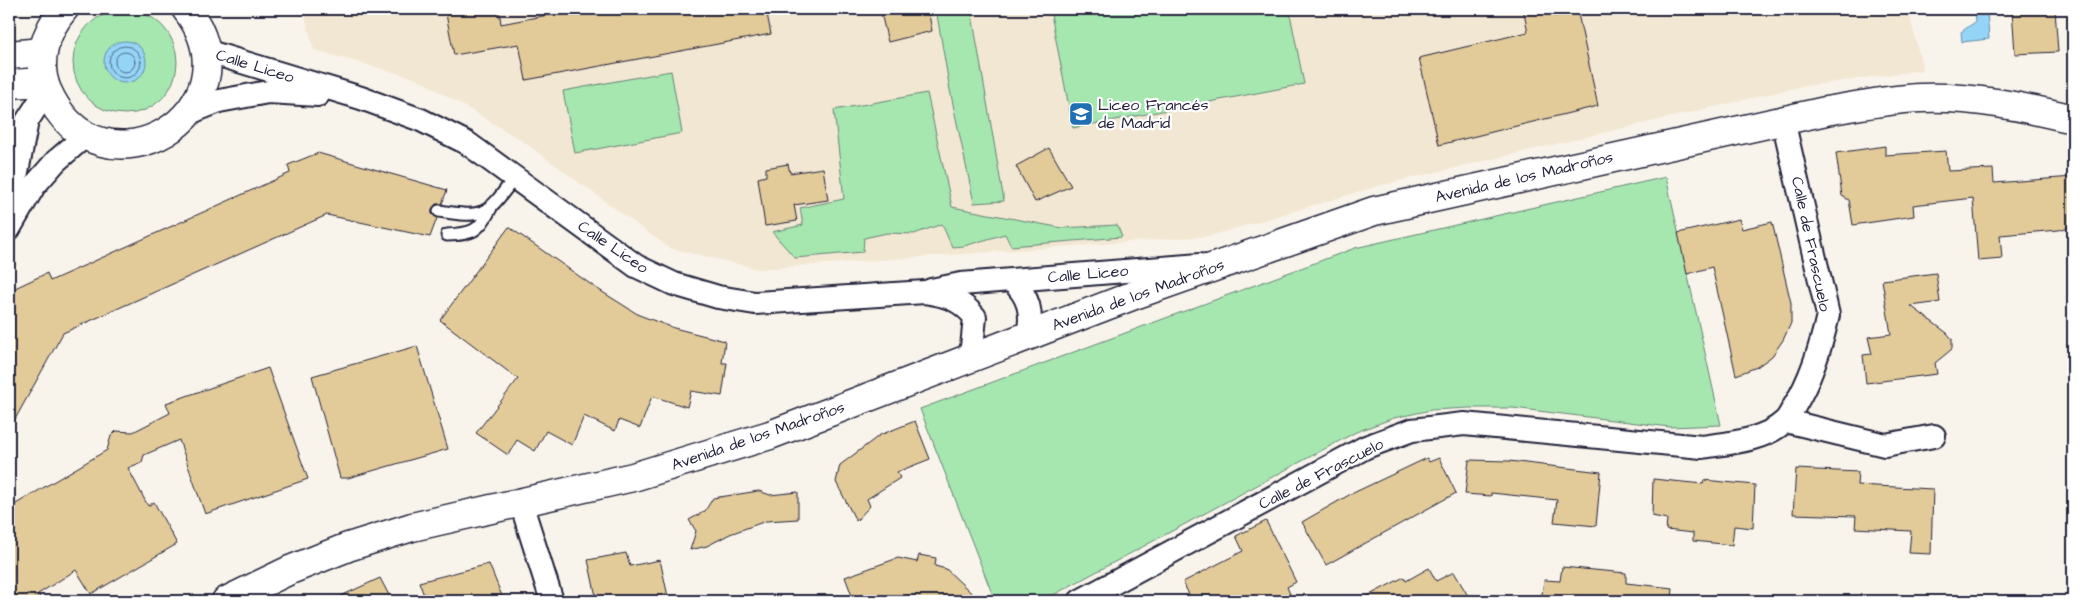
<svg xmlns="http://www.w3.org/2000/svg" width="2082" height="610" font-family="'Architects Daughter',sans-serif">
	<style>
		.built { fill: #f2e7d2 }
		.green { fill: #a6e7b0; stroke: #648476 }
		.water { fill: #94d4f6; stroke: #668dab }
		.lines { fill: none; stroke-linecap: round; stroke-linejoin: round }
		.shore { stroke: #506986; stroke-width: 1 }
		.building { fill: #e2ca99; stroke: #22223b }
		.service-casing { stroke: #22223b; stroke-width: 15 }
		.minor-casing { stroke: #22223b; stroke-width: 26 }
		.tertiary-casing { stroke: #22223b; stroke-width: 31 }
		.service { stroke: #fff; stroke-width: 11 }
		.minor { stroke: #fff; stroke-width: 22 }
		.tertiary { stroke: #fff; stroke-width: 28 }
		.labels { text-anchor: middle; dominant-baseline: central; stroke-width: 4.5; stroke-linejoin: round; paint-order: stroke }
		.street-label { font-size: 16px; fill: #22223b; stroke: #fff }
		.poi-label { font-size: 16px; fill: #22223b; stroke: #fff; text-anchor: start }
	</style>
	<rect width="100%" height="100%" fill="#f9f4eb"/>
	<filter id="ink" filterUnits="userSpaceOnUse"><feTurbulence type="fractalNoise" baseFrequency=".02" numOctaves="2"/><feDisplacementMap in="SourceGraphic" scale="10" xChannelSelector="R" yChannelSelector="G"/><feConvolveMatrix kernelMatrix="1 2 1 2 8 2 1 2 1" color-interpolation-filters="sRGB"/></filter>
	<g filter="url(#ink)">
		<path class="built" d="M303,9H1908L1923,70L1799,87L1382,185L1210,236L759,269L669,248L521,140L418,79L314,50Z"/>
		<g class="green">
			<path d="M936,9H971L1004,201L974,203L950,90Z"/>
			<path d="M1050,9H1289L1304,84L1073,128Z"/>
			<circle cx="125" cy="62" r="52"/>
			<path d="M671,71L682,133L575,153L563,91Z"/>
			<path d="M927,93L952,207L1062,228L1117,225L1122,237L1011,246L1005,234L964,246L952,247L942,224L914,234L887,233L864,238L863,252L795,258L772,232L803,225L800,208L844,199L834,110Z"/>
			<path d="M1666,177L1721,425L1670,427L1513,408H1469L1431,410L1394,418L1356,432L1042,601H995L920,409L1355,248Z"/>
		</g>
		<g class="water">
			<path d="M1974,9H1987L1989,39L1962,42L1961,32L1975,22Z"/>
			<circle cx="125" cy="62" r="21"/>
		</g>
		<g class="lines">
			<g class="shore">
				<circle cx="125" cy="62" r="16"/>
				<circle cx="125" cy="62" r="10"/>
			</g>
		</g>
		<g class="building">
			<path d="M445,9H499L501,24L579,9H766L771,34L526,80L519,44L454,55Z"/>
			<path d="M880,9H928L932,31L888,42Z"/>
			<path d="M1523,9H1577L1598,106L1439,145L1419,58L1528,32Z"/>
			<path d="M2012,9H2055L2058,52L2015,54Z"/>
			<path d="M1885,146V155L1946,151L1948,171L1993,169L1994,183L2073,177V226L2059,230L2000,235L2002,259L1978,261L1973,198L1913,205L1914,216L1853,225L1849,200L1842,196L1836,153Z"/>
			<path d="M1049,148L1071,186L1035,202L1016,166Z"/>
			<path d="M318,153L447,190L442,204H436L432,209V214L437,218L430,237L327,215L63,333L9,430V300L15,288L47,273L50,281L290,173L288,165Z"/>
			<path d="M788,164L790,173L823,168L828,200L794,205L797,221L765,226L758,178L766,176V168Z"/>
			<path d="M1739,219L1742,229L1772,222L1791,303V323L1783,340L1772,356L1757,367L1736,375L1712,267L1687,274L1678,233Z"/>
			<path d="M509,227L596,288L639,315L674,328L725,341L722,363H727L722,396L691,391L687,407L652,396L640,428L619,420L615,431L584,416L572,445L546,431L535,451L517,440L508,455L476,433L518,379L440,320Z"/>
			<path d="M1936,273L1940,302L1911,306L1947,333L1952,339V349L1935,363L1937,374L1866,383L1863,355L1872,354L1868,337L1891,334L1882,280Z"/>
			<path d="M417,346L448,449L348,478H340L312,376Z"/>
			<path d="M268,368L308,479L205,514L179,440L144,455L142,462L128,468L148,506L154,502L177,544L91,594L76,570L38,594L42,601H9V508L107,450L111,436L116,431L133,432L170,413L166,403Z"/>
			<path d="M915,421L930,459L897,472L900,478L867,499L870,506L856,521L836,482L840,465L880,435Z"/>
			<path d="M1427,458L1429,462L1439,458L1456,493L1326,565L1302,522L1349,495Z"/>
			<path d="M1469,460L1509,461L1601,472L1596,526L1554,522L1557,500L1491,493V496L1465,494Z"/>
			<path d="M1796,469L1858,472L1857,485L1933,489L1931,554L1909,553L1911,531L1855,528L1856,516L1793,514Z"/>
			<path d="M1653,479L1703,484L1704,480L1755,485L1753,528L1734,526L1732,545L1693,541V533L1666,530L1667,519L1652,516Z"/>
			<path d="M759,491L770,495L798,492V519L766,521L730,534L707,546L690,550L696,531L689,520L705,511L713,498Z"/>
			<path d="M1266,521L1296,582L1287,587L1293,601H1192L1183,582L1243,551L1236,536Z"/>
			<path d="M626,553L630,566L660,560L669,601H597L588,560Z"/>
			<path d="M919,555L936,558L935,566L946,569L980,601H854L845,577L898,558L917,562Z"/>
			<path d="M489,564L504,601H426L419,582Z"/>
			<path d="M1562,567L1626,573V583L1673,588L1672,601H1541L1544,580L1560,581Z"/>
			<path d="M1429,568L1436,581L1454,572L1471,601H1358L1404,577L1406,581Z"/>
			<path d="M380,578L392,601H330Z"/>
		</g>
		<g class="lines">
			<defs>
				<g id="service">
					<path d="M439,211C487,219 487,214 515,177"/>
					<path d="M447,235C472,234 479,232 491,208"/>
				</g>
				<g id="minor">
					<path d="M206,51L361,98L421,120L467,143L636,266L674,284L718,297L755,303L925,292C947,295 961,300 975,317L972,347L968,359"/>
					<path d="M189,113L219,101L268,92L318,95"/>
					<path d="M9,212L27,121L47,90"/>
					<path d="M9,229L34,186L56,161L85,136"/>
					<path d="M1012,281C1029,296 1033,313 1028,336"/>
					<path d="M931,290L961,284L1200,265"/>
					<path d="M1786,421L1885,445L1934,436"/>
					<path d="M521,503L552,601"/>
					<path d="M1080,601L1366,447L1412,430L1464,424L1702,447C1729,443 1764,441 1785,421C1789,417 1792,410 1795,405C1812,377 1821,347 1828,315L1783,120"/>
				</g>
				<g id="tertiary">
					<path d="M64,9C46,30 35,62 47,90C100,210 264,109 186,9"/>
					<path d="M9,55L42,52"/>
					<path d="M9,84L44,82"/>
					<path d="M226,601L290,570L348,547L412,527L633,477L770,435L1137,294L1374,211L1826,111C1857,106 1889,99 1921,98C1973,96 2024,107 2073,119"/>
				</g>
			</defs>
			<use href="#service" class="service-casing"/>
			<use href="#minor" class="minor-casing"/>
			<use href="#tertiary" class="tertiary-casing"/>
			<use href="#service" class="service"/>
			<use href="#minor" class="minor"/>
			<use href="#tertiary" class="tertiary"/>
		</g>
	</g>
	<defs>
		<symbol id="school-square" viewBox="-11 -11 22 22"><rect x="-9" y="-9" width="18" height="18" rx="4" fill="#1f6fb2" stroke="#fff"/><path d="M0-5L7-2L0 1L-7-2ZM-4 1L0 2.5L4 1V4Q0 6-4 4Z" fill="#fff"/></symbol>
	</defs>
	<g fill-rule="evenodd">
		<use href="#school-square" x="1067" y="100" width="28" height="28"/>
	</g>
	<g class="labels">
		<g class="street-label">
			<text transform="translate(255 66) rotate(17)">Calle Liceo</text>
			<text transform="translate(1524 177) rotate(-13)">Avenida de los Madroños</text>
			<text transform="translate(1811 244) rotate(78)">Calle de Frascuelo</text>
			<text transform="translate(613 247) rotate(34)">Calle Liceo</text>
			<text transform="translate(1088 274) rotate(-5)">Calle Liceo</text>
			<text transform="translate(1138 295) rotate(-20)">Avenida de los Madroños</text>
			<text transform="translate(758 436) rotate(-19)">Avenida de los Madroños</text>
			<text transform="translate(1321 474) rotate(-27)">Calle de Frascuelo</text>
		</g>
		<g class="poi-label">
			<text x="1098" y="105">Liceo Francés<tspan x="1098" dy="18">de Madrid</tspan></text>
		</g>
	</g>
	<rect width="2082" height="610" fill="none" stroke="#fff" stroke-width="30"/>
	<rect x="15" y="15" width="2052" height="580" fill="none" stroke="#22223b" stroke-width="2" filter="url(#ink)"/>
</svg>
